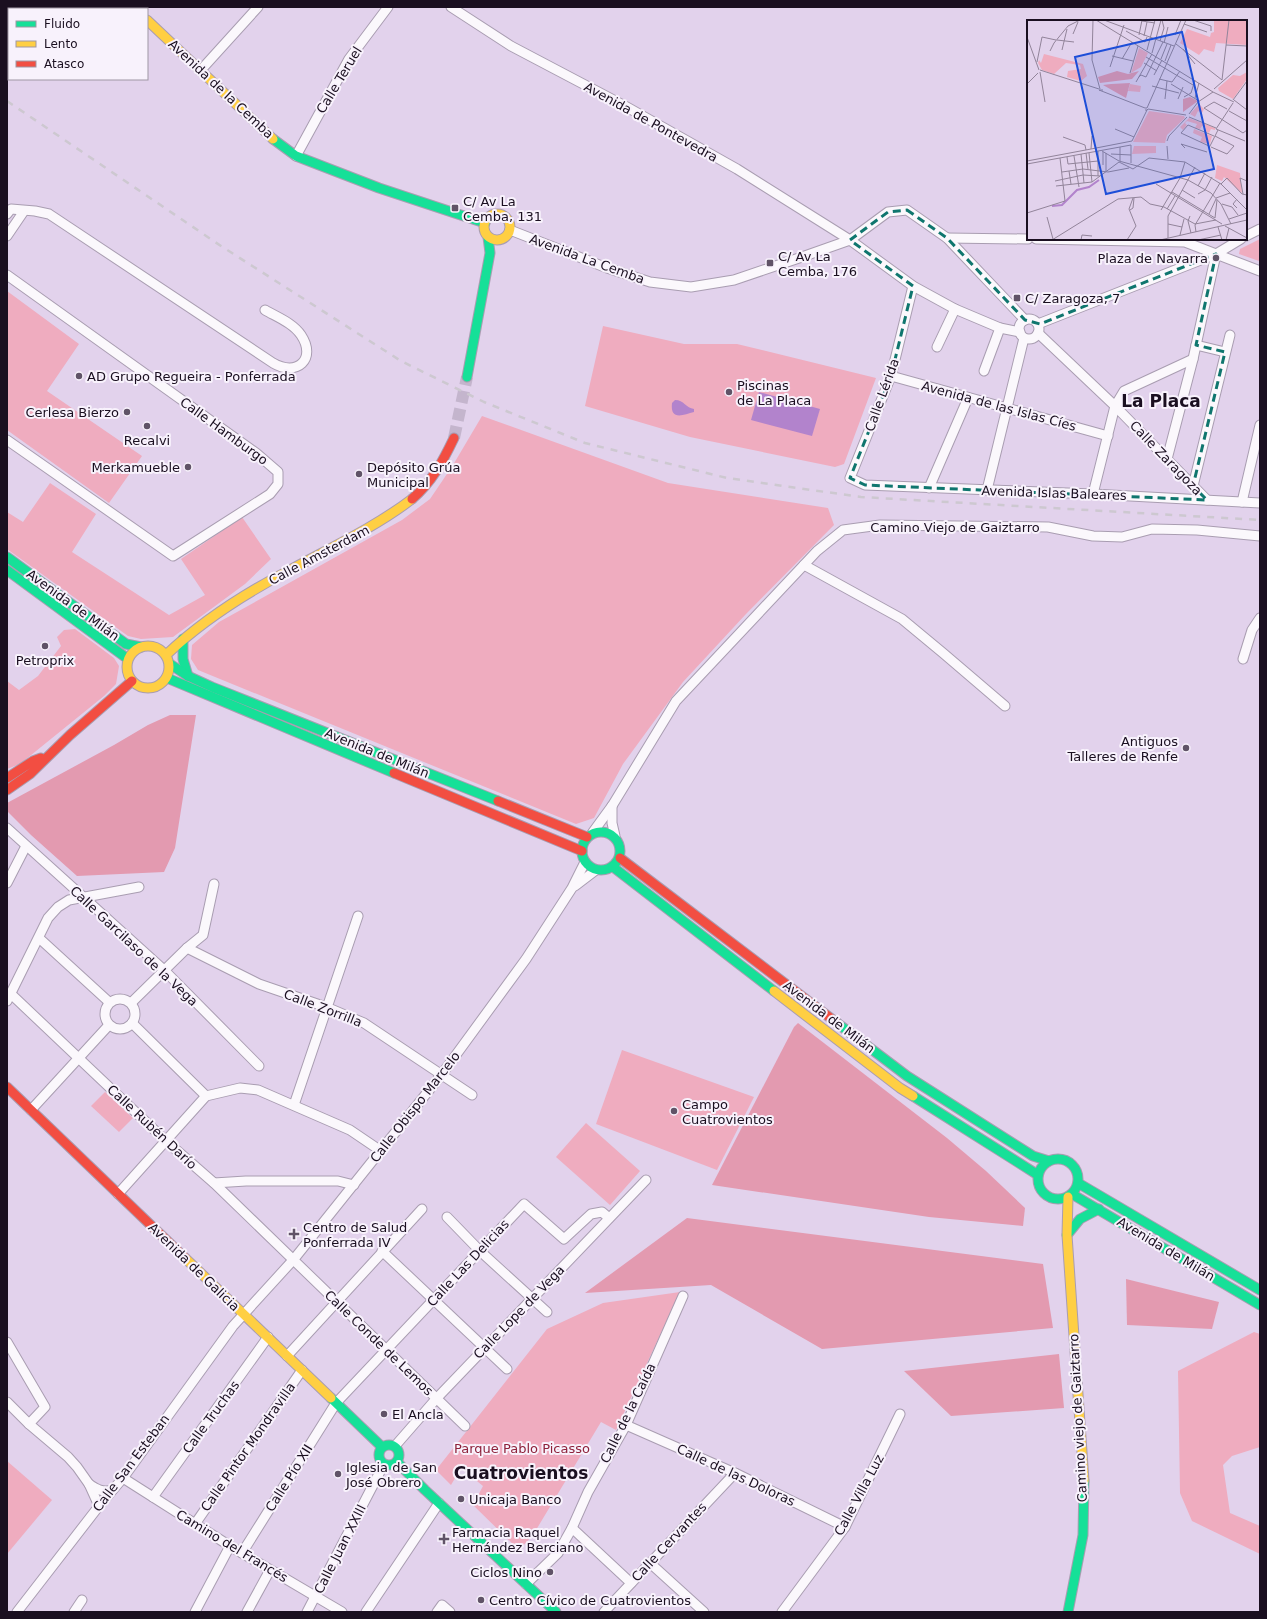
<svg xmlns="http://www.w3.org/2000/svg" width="1267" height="1619" font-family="'DejaVu Sans',sans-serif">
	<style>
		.green { fill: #efacbf }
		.forest { fill: #e39ab0 }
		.water { fill: #b283cc }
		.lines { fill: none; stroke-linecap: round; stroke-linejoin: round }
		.secondary-tunnel { stroke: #c4b5cd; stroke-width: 12; stroke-dasharray: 12 6; stroke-linecap: butt }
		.street-casing { stroke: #a99db1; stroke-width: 11 }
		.fast-casing { stroke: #a99db1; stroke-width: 11 }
		.slow-casing { stroke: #a99db1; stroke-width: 11 }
		.jam-casing { stroke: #a99db1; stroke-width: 11 }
		.street { stroke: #fbf8fc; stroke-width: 9 }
		.fast { stroke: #16e098; stroke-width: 9 }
		.slow { stroke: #ffcf43; stroke-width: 9 }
		.jam { stroke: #f24e42; stroke-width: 9 }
		.rail { stroke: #cdc8d0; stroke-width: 2.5; stroke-dasharray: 7 7; stroke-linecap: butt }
		.marked { fill: none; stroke: #0f766e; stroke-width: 3; stroke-dasharray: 8 5; stroke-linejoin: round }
		.poi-dot { fill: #605367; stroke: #f8f2fc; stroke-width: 1.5 }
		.labels { text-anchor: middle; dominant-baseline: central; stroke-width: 4; stroke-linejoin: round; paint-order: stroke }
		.street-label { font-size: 13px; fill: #1a0f20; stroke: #f8f2fc }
		.poi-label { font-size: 13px; fill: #1a0f20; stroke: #f8f2fc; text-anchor: start }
		.park-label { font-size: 13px; fill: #8e223b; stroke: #f8f2fc }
		.district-label { font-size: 17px; font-weight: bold; fill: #1a0f20; stroke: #f8f2fc }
		.inset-river { fill: none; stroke: #b283cc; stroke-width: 2 }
		.inset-road { fill: none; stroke: #92849a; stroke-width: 1 }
		.view { fill: #1d4ed8; fill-opacity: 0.15; stroke: #1d4ed8; stroke-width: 2 }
		.inset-edge { fill: none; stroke: #1a0f20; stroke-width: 2 }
	</style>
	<rect width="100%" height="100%" fill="#e2d2ec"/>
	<g class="green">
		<path d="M1260,239L1259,261L1239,254L1240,249Z"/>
		<path d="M7,291L79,344L47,391L142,456L109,503L7,430Z"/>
		<path d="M603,326L684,344H737L876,378L844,464L835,467L690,437L585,406Z"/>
		<path d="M482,416L668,483L828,508L834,525L746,614L683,682L623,764L594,818L576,824L198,670L191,659L192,645L219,622L402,520L430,499L453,465Z"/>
		<path d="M50,483L96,514L72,552L169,615L205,595L181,559L242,517L271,559L245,584L173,637L141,639L128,636L7,549V512L23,522Z"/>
		<path d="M75,629L114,658L119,666L116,684L104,696L20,764L7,769V681L19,690L38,676L61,646L57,637L64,630Z"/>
		<path d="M622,1050L754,1097L717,1170L596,1124Z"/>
		<path d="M105,1092L133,1118L119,1132L91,1106Z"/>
		<path d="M586,1123L640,1171L610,1205L556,1157Z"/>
		<path d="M680,1292L616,1430L601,1422L533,1535L519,1550L473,1505L483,1486L461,1468L451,1485L436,1470L547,1329L603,1303Z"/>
		<path d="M1254,1332L1260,1334V1447L1232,1456L1223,1465L1230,1513L1260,1526V1554L1192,1521L1180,1493L1178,1371Z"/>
		<path d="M7,1461L52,1500L7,1554Z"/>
	</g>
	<g class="forest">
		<path d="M170,715H196L175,848L164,872L77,876L31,835L7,811V803L114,745L148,725Z"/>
		<path d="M798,1023L947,1138L986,1171L1025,1208L1023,1226L929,1217L712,1185L794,1027Z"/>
		<path d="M687,1218L1043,1264L1053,1328L822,1349L711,1285L585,1293Z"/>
		<path d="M1126,1279L1219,1302L1212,1329L1127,1325Z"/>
		<path d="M1059,1354L1064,1408L951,1416L904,1371Z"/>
	</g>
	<g class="water">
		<path d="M759,392L820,409L812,436L751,420Z"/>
		<path d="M675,400C684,400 686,408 694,409V412C683,415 670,421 672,403Z"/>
	</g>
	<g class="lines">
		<path class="secondary-tunnel" d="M454,438L467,377"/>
		<defs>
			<g id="street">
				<path d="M451,7L511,46L625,106L737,169L850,240L913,286L955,309L1000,328L1020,332"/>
				<path d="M200,71L258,7"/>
				<path d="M296,156L349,59L388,7"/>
				<path d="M7,214L11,209L35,211L49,214L273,363C297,377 317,359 301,335C293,323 277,317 265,310"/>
				<path d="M510,230L607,268L650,282L691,287L734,280L799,258L850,240L888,212L907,210L947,238L1025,320"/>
				<path d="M7,236L24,211"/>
				<path d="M1246,236L1260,229"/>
				<path d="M947,238L1028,239"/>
				<path d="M1036,239L1185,242L1260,271"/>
				<path d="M7,275L256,453L278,472V484L270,494L173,556L7,440"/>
				<path d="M913,286L891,376L850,478L865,485L1093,494L1260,503"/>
				<circle cx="1029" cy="329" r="10"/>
				<path d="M1038,324L1216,254L1241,239"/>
				<path d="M1038,333L1115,406L1207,500"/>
				<path d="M1196,345L1225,352"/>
				<path d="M937,347L955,309"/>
				<path d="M984,371L1000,328"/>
				<path d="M891,376L1108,436"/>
				<path d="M1167,459L1193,359L1216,254"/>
				<path d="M1193,486L1230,335"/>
				<path d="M929,488L968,398"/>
				<path d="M987,490L1024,338"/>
				<path d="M1093,494L1115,406L1124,391L1193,359"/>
				<path d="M1242,502L1260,425"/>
				<path d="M804,565L902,619L943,653L1005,706"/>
				<path d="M1243,659L1252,630L1260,618"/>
				<path d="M612,806V823L615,836"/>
				<path d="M7,828L164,970L259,1066"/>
				<path d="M593,832L612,806L676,701L817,551L843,530L880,525L1048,527L1093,536L1122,537L1152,529L1197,530L1260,536"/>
				<path d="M7,883L26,846"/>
				<path d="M575,886L596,870"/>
				<path d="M39,938L109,1002"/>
				<path d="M187,948L259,984L326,1007L364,1023L472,1095"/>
				<path d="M11,994L166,1141L214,1183L465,1426"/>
				<circle cx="120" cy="1014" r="15"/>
				<path d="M7,1001L48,918L58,907L69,900L139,887"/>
				<path d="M131,1003L187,948L203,935L214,884"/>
				<path d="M132,1023L206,1096"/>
				<path d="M294,1105L358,916"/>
				<path d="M31,1110L109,1025"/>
				<path d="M214,1183L246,1181H338L354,1185"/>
				<path d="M118,1194L206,1096L240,1088L258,1090L350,1130L381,1151"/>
				<path d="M447,1217L480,1251L547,1312"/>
				<path d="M382,1251L507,1369"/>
				<path d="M7,1342L45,1407L29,1424"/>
				<path d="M287,1356L422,1209"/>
				<path d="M7,1402L29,1424L68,1457L77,1467L89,1484L99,1506"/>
				<path d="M626,1425L735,1473L845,1527"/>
				<path d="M395,1446L436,1399L646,1180"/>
				<path d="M123,1478L230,1546L342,1612"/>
				<path d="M89,1484C96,1489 103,1493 112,1490"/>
				<path d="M153,1497L268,1337"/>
				<path d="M195,1524L302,1370"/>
				<path d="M572,1528L631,1583"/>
				<path d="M242,1553L336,1403L524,1204L564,1239L591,1214L602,1212L609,1218"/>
				<path d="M650,1563L704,1612"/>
				<path d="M526,1584L558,1553L572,1528L588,1492L626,1425L683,1296"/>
				<path d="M17,1612L99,1506L123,1478L233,1326L294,1259L442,1074L526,959L572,888L585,862"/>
				<path d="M74,1612L82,1600"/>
				<path d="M195,1612L230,1546"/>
				<path d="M247,1612L270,1570"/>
				<path d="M307,1612L384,1464"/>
				<path d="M366,1612L439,1503"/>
				<path d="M437,1612L442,1605L450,1612"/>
				<path d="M604,1612L735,1473"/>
				<path d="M782,1612L845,1527L900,1414"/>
			</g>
			<g id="fast">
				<path d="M273,139L296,156L379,188L485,223"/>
				<path d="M467,377L490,253L488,237"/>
				<path d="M7,557L126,644L141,647"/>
				<path d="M7,570L128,659"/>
				<path d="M183,639V659L188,676"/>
				<path d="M170,664L188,676L212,687L498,801"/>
				<path d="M167,678L394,773"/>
				<circle cx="601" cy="851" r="19"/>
				<path d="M613,867L774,991"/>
				<path d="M837,1023L907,1076L1033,1156L1049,1161"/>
				<path d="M913,1096L1038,1175"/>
				<circle cx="1058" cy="1179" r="20"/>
				<path d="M1078,1183L1260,1290"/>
				<path d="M1072,1194L1260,1305"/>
				<path d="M1067,1235L1080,1219L1099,1209"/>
				<path d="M331,1398L382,1447"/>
				<circle cx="389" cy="1455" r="10"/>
				<path d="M397,1462L425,1490L556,1612"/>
				<path d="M1068,1612L1083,1535L1084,1481"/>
			</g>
			<g id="slow">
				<path d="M134,7L136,9"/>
				<path d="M147,20L273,139"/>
				<circle cx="497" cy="227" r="13"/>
				<circle cx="148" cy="667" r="21"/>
				<path d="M166,655C203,620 244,594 288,571C330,548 374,528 412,499"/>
				<path d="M774,991L900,1088L913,1096"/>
				<path d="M1068,1197L1067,1235L1084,1481"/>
				<path d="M185,1258L331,1398"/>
			</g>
			<g id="jam">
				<path d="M412,499C432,482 443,461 454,438"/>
				<path d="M394,773L582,851"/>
				<path d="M7,778L33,761L41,758"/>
				<path d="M7,790L30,774L70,735L132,681"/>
				<path d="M498,801L587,837"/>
				<path d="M620,858L837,1023"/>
				<path d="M7,1087L185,1258"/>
			</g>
		</defs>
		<use href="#street" class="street-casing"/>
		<use href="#fast" class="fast-casing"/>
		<use href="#slow" class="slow-casing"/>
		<use href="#jam" class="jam-casing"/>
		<use href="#street" class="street"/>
		<use href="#fast" class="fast"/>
		<use href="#slow" class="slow"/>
		<use href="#jam" class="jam"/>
		<path class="rail" d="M7,101L221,246L401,361L484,402L585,443L727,478L861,497L1260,520"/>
	</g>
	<path class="marked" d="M907,210L947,238L1025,320L1040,324L1216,254L1196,345L1225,352L1193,486L1207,500L865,485L850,478L891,376L913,286L850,240L888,212Z"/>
	<g class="poi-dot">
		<rect x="451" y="204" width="8" height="8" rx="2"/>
		<circle cx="1216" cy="258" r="4"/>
		<rect x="766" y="259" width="8" height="8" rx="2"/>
		<rect x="1013" y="294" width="8" height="8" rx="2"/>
		<circle cx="79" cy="376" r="4"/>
		<circle cx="729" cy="392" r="4"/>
		<circle cx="127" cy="412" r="4"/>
		<circle cx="147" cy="426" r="4"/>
		<circle cx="188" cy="467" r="4"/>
		<circle cx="359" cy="474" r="4"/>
		<circle cx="45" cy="646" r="4"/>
		<circle cx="1186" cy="748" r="4"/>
		<circle cx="674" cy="1111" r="4"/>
		<path d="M292 1228h4v4h4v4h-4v4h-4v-4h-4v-4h4z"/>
		<circle cx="384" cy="1414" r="4"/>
		<circle cx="338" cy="1474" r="4"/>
		<circle cx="461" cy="1499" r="4"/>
		<path d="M442 1533h4v4h4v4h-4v4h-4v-4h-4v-4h4z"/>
		<circle cx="550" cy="1572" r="4"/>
		<circle cx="481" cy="1600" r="4"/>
	</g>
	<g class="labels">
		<g class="street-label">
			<text transform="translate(339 80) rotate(-59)">Calle Teruel</text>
			<text transform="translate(221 89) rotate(43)">Avenida de la Cemba</text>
			<text transform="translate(651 122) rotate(29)">Avenida de Pontevedra</text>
			<text transform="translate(587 259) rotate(20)">Avenida La Cemba</text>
			<text transform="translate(882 395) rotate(-70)">Calle Lérida</text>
			<text transform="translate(999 406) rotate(15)">Avenida de las Islas Cíes</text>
			<text transform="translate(224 431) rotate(36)">Calle Hamburgo</text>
			<text transform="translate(1166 458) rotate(46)">Calle Zaragoza</text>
			<text transform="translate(1054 493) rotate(2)">Avenida Islas Baleares</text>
			<text x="955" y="527">Camino Viejo de Gaiztarro</text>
			<text transform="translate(319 555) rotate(-28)">Calle Amsterdam</text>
			<text transform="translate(73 605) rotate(36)">Avenida de Milán</text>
			<text transform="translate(377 753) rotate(22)">Avenida de Milán</text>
			<text transform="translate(134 946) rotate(43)">Calle Garcilaso de la Vega</text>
			<text transform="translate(323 1008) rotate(21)">Calle Zorrilla</text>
			<text transform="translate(829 1017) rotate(37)">Avenida de Milán</text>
			<text transform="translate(415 1107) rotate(-52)">Calle Obispo Marcelo</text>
			<text transform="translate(152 1127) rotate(43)">Calle Rubén Darío</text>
			<text transform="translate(1166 1249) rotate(31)">Avenida de Milán</text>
			<text transform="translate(468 1263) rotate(-47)">Calle Las Delicias</text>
			<text transform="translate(194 1267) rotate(44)">Avenida de Galicia</text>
			<text transform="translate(519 1312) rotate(-46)">Calle Lope de Vega</text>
			<text transform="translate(379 1343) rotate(44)">Calle Conde de Lemos</text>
			<text transform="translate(628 1413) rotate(-64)">Calle de la Caída</text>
			<text transform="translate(211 1417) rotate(-54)">Calle Truchas</text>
			<text transform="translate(1078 1418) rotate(-93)">Camino viejo de Gaiztarro</text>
			<text transform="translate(248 1447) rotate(-55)">Calle Pintor Mondravilla</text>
			<text transform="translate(131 1463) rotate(-53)">Calle San Esteban</text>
			<text transform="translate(736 1475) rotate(25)">Calle de las Doloras</text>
			<text transform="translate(289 1478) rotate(-58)">Calle Pío XII</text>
			<text transform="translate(859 1495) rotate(-62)">Calle Villa Luz</text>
			<text transform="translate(669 1542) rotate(-47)">Calle Cervantes</text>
			<text transform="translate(232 1546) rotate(31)">Camino del Francés</text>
			<text transform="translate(340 1549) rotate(-63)">Calle Juan XXIII</text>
		</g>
		<g class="poi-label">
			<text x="463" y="201">C/ Av La<tspan x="463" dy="15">Cemba, 131</tspan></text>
			<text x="778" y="256">C/ Av La<tspan x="778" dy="15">Cemba, 176</tspan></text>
			<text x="1208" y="258" text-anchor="end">Plaza de Navarra</text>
			<text x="1025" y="298">C/ Zaragoza, 7</text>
			<text x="87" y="376">AD Grupo Regueira - Ponferrada</text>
			<text x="737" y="385">Piscinas<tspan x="737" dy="15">de La Placa</tspan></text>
			<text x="119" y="412" text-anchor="end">Cerlesa Bierzo</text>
			<text x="147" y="440" text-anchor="middle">Recalvi</text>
			<text x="180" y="467" text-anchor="end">Merkamueble</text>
			<text x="367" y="467">Depósito Grúa<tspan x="367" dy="15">Municipal</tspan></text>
			<text x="45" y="660" text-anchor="middle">Petroprix</text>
			<text x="1178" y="741" text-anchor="end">Antiguos<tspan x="1178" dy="15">Talleres de Renfe</tspan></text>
			<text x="682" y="1104">Campo<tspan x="682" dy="15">Cuatrovientos</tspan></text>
			<text x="303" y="1227">Centro de Salud<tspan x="303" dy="15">Ponferrada IV</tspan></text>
			<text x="392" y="1414">El Ancla</text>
			<text x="346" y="1467">Iglesia de San<tspan x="346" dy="15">José Obrero</tspan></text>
			<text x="469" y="1499">Unicaja Banco</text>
			<text x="452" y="1532">Farmacia Raquel<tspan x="452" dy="15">Hernández Berciano</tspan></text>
			<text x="542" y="1572" text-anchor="end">Ciclos Nino</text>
			<text x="489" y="1600">Centro Cívico de Cuatrovientos</text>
		</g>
		<g class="park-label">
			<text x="522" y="1448">Parque Pablo Picasso</text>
		</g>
		<g class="district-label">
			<text x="1161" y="401">La Placa</text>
			<text x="521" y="1473">Cuatrovientos</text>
		</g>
	</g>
	<g transform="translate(1027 20)">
		<rect width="220" height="220" fill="#e2d2ec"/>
		<path d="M187,0H220V25L189,23L187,32L177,29L172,35L153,23L160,9L183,17L184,13L187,12ZM112,28L121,33L114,47L104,53ZM17,34L56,44L60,56L54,61L40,57L41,51L54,49L53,45L39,43L27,54L15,50L11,43L12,40L14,43ZM220,52V59L206,79L192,71L191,68L206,55L213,56ZM103,64L114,66L113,72L101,71ZM172,84L177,89L175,93L171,91L168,97L163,94ZM122,91L157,96L158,98L140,115L138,123L106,122ZM162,98L188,108V110L184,109L182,113L178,111L179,107L175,106L173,109L168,108L170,104L160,101L158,103L160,105L156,110L153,107ZM167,109L185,116L183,124L173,122L175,117L166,113ZM107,126H129V133L105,134ZM190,145L213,153L215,173L197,157L195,161L188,158Z" fill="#efacbf"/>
		<path d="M90,51L101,54L112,51L105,59L73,63L71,57ZM103,63L99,78L76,65L84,64ZM163,77L171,81L156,92V79Z" fill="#e39ab0"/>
		<path class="inset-river" d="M25,186L35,185L50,170L62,167L72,160"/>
		<path class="inset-road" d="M66,0L65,40L73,69M69,0L186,72L207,82M77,0L147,26M166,0L184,6V11M115,1L128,3M157,4L180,12M99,11L118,22L120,17M46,14L51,2M112,15L115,0M148,15L154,0M117,16L120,2M0,17L12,50M30,20L47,22M133,21L137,8L135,0M137,23L141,7M149,24L195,60M199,25L220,26M156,29L168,44M35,30L40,9M120,30L128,0M23,31L27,23L41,6L53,0M125,33L134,0M85,36L106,41M119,37L166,65M95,39L105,22M134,39L140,24M138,41L144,25M10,42L15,17L29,20M117,43L130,51M83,47L97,5M13,50L72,69M13,52L18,82M103,53L111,26M127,55L135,40M111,58L114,55L119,57L136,22M132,59L145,62L153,51M195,60L202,0M109,62L125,34M0,64L11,53M144,64L172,81M125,66L152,73M187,69L220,40M76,70H72L118,88M157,77L164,73L168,60M168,78L172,63M138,79L140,61M151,79L156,67M206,80L220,61M207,80L220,90M206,83L189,109L218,121M119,87V91L121,89L159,95M120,88L159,0M200,89L187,82L177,88L216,113L220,110M202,91L220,101M162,94L171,82L186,72M162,97L189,108M88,109L107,117M36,117L58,125L59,130M140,121L142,116L160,97M140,126L141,139M182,126L154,113L161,105L187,116M184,127L200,134L207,126L188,116M158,128L154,124L180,132M182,128L191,110M64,129L105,121L120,90M64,129L65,116M75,131L92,141M59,133L61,149M62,133L65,162M54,134L57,163M84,134L104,135M47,136L52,167M40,137L41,144L71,141M0,141L64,129M92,141L161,160L184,173L194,184L204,204M93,141V127M92,142L106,149L122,138L158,142L194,164L220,190M0,144L104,125V143M76,145V132M42,151L44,164M79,151V133M35,152L56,149L81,152L102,148M71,156V131M28,161L56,155L73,156M129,164L195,204M194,164L200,158L215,174L220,175M29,166L65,162L92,142M171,166L178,153M155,170L168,178M145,172L188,198M171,174L178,170L185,157M216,174L213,158L220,161M189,178L203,173M195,184L205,187L211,195M210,188L206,184L210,179M140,189L148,176M103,190L106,188L107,178M134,190L153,158L158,142M0,193L38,181L33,138M182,194L189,179M163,196L161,201L164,213M20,197L26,219M188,198L190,180M202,199L220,193M141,204L155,207M198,206L220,218M191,207L195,220M169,212L168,205L193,163M153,215L157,199M141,218V196L168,147M25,220L91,179L114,177L123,184L137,187L168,204L189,200M54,220L55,215L65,216M100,220L109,206L102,189L106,178M133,220L220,200M171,220L194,215M199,220L202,208"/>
		<path class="view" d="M155,12L187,149L79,174L48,37Z"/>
		<rect width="220" height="220" class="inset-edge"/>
	</g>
	<rect width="1267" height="1619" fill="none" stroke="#1a0f20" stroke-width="16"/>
	<rect x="8" y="8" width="140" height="72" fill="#f8f2fc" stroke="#9f97a4"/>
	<rect x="16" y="21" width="20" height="6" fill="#16e098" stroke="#9f97a4"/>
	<text x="44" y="28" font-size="12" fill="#1a0f20">Fluido</text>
	<rect x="16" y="41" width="20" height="6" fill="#ffcf43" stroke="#9f97a4"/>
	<text x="44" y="48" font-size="12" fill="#1a0f20">Lento</text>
	<rect x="16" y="61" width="20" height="6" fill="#f24e42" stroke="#9f97a4"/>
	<text x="44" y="68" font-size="12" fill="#1a0f20">Atasco</text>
</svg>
